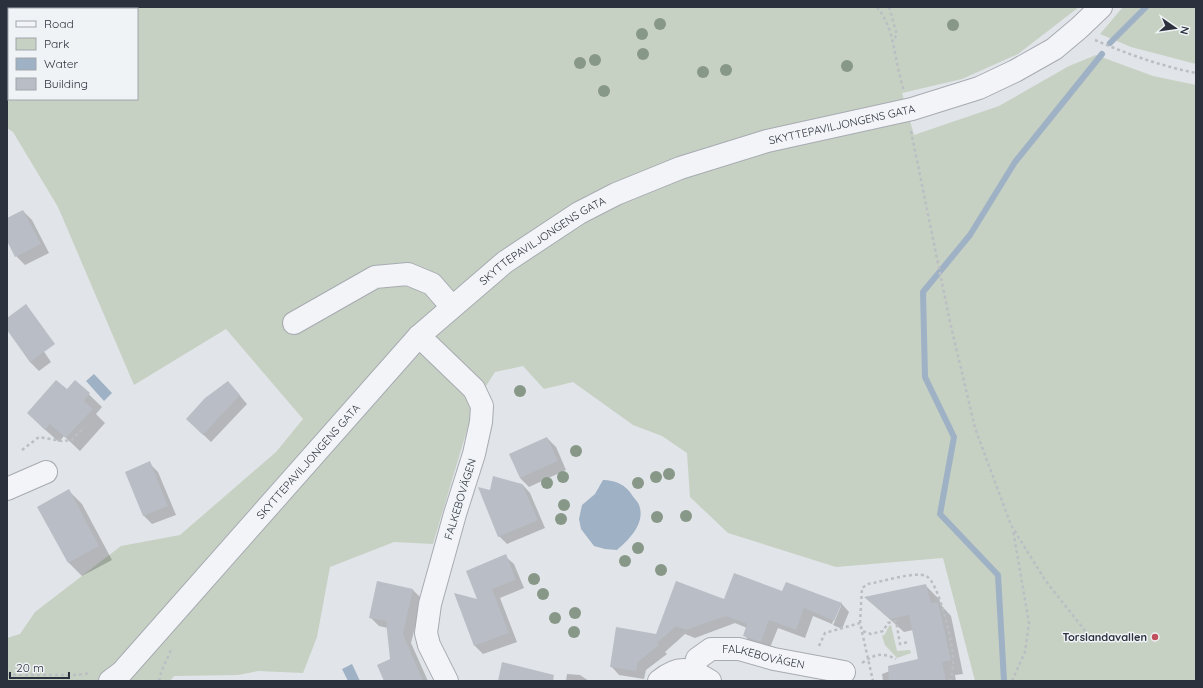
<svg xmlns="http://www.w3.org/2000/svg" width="1203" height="688" font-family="Quicksand,sans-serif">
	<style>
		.green { fill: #c6d1c3; fill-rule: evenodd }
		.water { fill: #9fb1c5 }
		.shadow { fill: #0003 }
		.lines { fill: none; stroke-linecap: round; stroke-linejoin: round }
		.stream { stroke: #9fb1c5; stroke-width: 6 }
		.building { fill: #b9bdc5 }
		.minor-casing { stroke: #a7abb2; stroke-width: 24 }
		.path { stroke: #bbbec3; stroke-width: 2.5; stroke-dasharray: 3 3; stroke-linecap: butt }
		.minor { stroke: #f3f4f7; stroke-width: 22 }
		.tree { fill: #889888 }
		.poi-dot { fill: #c25160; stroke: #f0f3f6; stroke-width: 1.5 }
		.labels { text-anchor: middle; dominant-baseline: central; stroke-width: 3; stroke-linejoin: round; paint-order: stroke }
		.street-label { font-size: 11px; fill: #2b323e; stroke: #f0f3f6 }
		.poi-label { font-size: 11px; font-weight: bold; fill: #2b323e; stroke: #f0f3f6; text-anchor: end }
	</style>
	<rect width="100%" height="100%" fill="#e1e4e8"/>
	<g class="green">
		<path d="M7,7H1079L1018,54L962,79L902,93L914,135L999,106L1069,66L1096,55L1153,76L1196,85V681H975L943,558L836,567L728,533L690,497L687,453L662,436L633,425L573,382L544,389L523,366L495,372L475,403L433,544L394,542L330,567L317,637L303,673L258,671L238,675L174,676L170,681H7V638L20,634L35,612L121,546L180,535L276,452L303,419L226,329L134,385L58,207L13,132L7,128ZM9,9H137V99H9Z"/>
		<path d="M1123,7H1196V64L1131,47L1100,34Z"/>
		<path d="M891,625L897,651L910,650L911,653L897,658L885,645L882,636L885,634L889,626Z"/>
	</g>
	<g class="water">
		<path d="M94,374L112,393L104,401L86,381Z"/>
		<path d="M603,480C615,480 626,485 632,495C634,498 638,502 639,505C646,523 629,540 617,550L605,549L594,546L581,529L579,519L582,505L595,494Z"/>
		<path d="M352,664L360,681H348L342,669Z"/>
	</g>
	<g class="shadow">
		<path d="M23,211L32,220L49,253L25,265L16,256L7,239V220Z"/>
		<path d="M7,319L24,322L51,362L39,371L30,362L7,329Z"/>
		<path d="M75,381L102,407L96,414L105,423L80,451L64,436L59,442L41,426Z"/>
		<path d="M236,391L247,404L211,442L187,419Z"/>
		<path d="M547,438L556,447L566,470L529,487L520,478Z"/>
		<path d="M149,463L158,472L176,515L152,524L143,515Z"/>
		<path d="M522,484L530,493L545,528L507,544L499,536Z"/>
		<path d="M69,491L82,504L112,560L82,576L69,563Z"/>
		<path d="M505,556L514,564L524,588L500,598L517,642L483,654L475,646L456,595L479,600Z"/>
		<path d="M378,583L413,590L422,599L411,643L428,681H385L391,660L388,628L379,626L370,617Z"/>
		<path d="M926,586L939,599L941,605L951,616L963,674L955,675L956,681H883L882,674L919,660L913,630L904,632L866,598Z"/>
		<path d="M783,593L841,603L849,612L842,629L833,625L841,606H839L832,624L813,616L805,638L778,628L769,650L752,644L744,635L747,628L735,623L695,638L685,634L665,652L667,654L646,670L644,679L619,675L611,666L657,635L724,600Z"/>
		<path d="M567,674L580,675L589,681H566Z"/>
	</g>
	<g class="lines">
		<g class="stream">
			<path d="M1110,43L1146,7"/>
			<path d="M1004,681L998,575L940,514L954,437L925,377L923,292L970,235L1015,162L1102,54"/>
		</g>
	</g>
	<g class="building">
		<path d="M23,210L41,244L15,257L7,241V218Z"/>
		<path d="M26,304L55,344L30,362L7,330V318Z"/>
		<path d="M56,380L67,389L75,380L90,393L84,401L93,409L66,438L50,424L45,430L27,413Z"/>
		<path d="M228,381L240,395L203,435L186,419L205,398Z"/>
		<path d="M547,437L558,461L520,478L509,454Z"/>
		<path d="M150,461L168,506L143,516L125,472Z"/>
		<path d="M493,476L522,484L538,520L498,537L478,487L490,490Z"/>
		<path d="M69,489L99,546L68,563L37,507Z"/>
		<path d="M506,554L516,580L492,589L509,633L474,646L454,593L477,599L466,571Z"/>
		<path d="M734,573L782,591L786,582L842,603L834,621L804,608L796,630L769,620L761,642L743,636L747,624L726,616L686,630L676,626L657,643L659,645L638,662L636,671L610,667L616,627L656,634L676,581L724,599Z"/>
		<path d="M377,581L413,589L403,634L423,681H384L377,665L390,659L386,621L369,618Z"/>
		<path d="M926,584L931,603L938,602L951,660L942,662L946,681H889L888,666L918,659L909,615L890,619L864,597Z"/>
		<path d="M502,662L554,675L553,681H498Z"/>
	</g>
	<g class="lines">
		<defs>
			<g id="minor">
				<path d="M294,323L375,277L408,274L432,284L452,307"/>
				<path d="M419,336L474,389L482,406L481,422L474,454L455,514L430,604L426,633L429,645L447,681"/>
				<path d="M7,489L46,472"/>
				<path id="s1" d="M694,671L697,659L711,649H739L774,659L844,672"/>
				<path id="s2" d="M110,681L122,672L419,336L505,262L579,213L616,194L680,168L767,141L912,109L979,88L1015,71L1054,49L1079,28L1101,7"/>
				<path d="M659,681C679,665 690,668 710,681"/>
			</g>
		</defs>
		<use href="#minor" class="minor-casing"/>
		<g class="path">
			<path d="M877,7C896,30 894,63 904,90"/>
			<path d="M889,7L897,35L892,41"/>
			<path d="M1095,40C1127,54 1161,66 1196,73"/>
			<path d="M911,131L950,322L975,428L1011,525L1045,580L1086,632"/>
			<path d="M22,450L39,437L62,441L72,440L84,427"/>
			<path d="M860,623L862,588L868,584C881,582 915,571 926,576C939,582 952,642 953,656C954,664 952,674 950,681"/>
			<path d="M862,632L873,681"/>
			<path d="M819,646L825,633L860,623L862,631L871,634L883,631L888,623L896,621L900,644L908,642"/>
			<path d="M862,663C875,654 882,652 896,659"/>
			<path d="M7,675H76L91,673"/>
			<path d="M159,681L161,672L171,650"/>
			<path d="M1012,681L1025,652L1029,623L1013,530"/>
		</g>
		<use href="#minor" class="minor"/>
	</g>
	<g class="tree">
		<circle cx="660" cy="24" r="6"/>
		<circle cx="953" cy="25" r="6"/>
		<circle cx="642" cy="34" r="6"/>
		<circle cx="643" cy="54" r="6"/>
		<circle cx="595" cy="60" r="6"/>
		<circle cx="580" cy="63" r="6"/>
		<circle cx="847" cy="66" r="6"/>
		<circle cx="726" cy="70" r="6"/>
		<circle cx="703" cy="72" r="6"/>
		<circle cx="604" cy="91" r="6"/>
		<circle cx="520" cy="391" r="6"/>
		<circle cx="576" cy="451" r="6"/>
		<circle cx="669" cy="474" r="6"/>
		<circle cx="563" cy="477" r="6"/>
		<circle cx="656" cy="477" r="6"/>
		<circle cx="547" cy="483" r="6"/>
		<circle cx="638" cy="483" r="6"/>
		<circle cx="564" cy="505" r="6"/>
		<circle cx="686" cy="516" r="6"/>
		<circle cx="657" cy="517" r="6"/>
		<circle cx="561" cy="519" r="6"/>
		<circle cx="638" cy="548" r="6"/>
		<circle cx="625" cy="561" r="6"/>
		<circle cx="661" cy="570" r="6"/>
		<circle cx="534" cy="579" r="6"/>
		<circle cx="543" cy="594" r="6"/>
		<circle cx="575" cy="613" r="6"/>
		<circle cx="555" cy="618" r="6"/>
		<circle cx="574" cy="632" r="6"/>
	</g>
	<circle class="poi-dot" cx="1155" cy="637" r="4"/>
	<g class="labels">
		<g class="street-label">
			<text stroke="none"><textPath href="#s2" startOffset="944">SKYTTEPAVILJONGENS GATA</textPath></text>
			<text stroke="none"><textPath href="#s2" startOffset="620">SKYTTEPAVILJONGENS GATA</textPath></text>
			<text stroke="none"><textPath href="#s2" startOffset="296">SKYTTEPAVILJONGENS GATA</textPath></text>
			<text transform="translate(460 499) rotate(-73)">FALKEBOVÄGEN</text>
			<text stroke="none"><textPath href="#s1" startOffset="83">FALKEBOVÄGEN</textPath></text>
		</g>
		<g class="poi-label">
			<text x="1147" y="637">Torslandavallen</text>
		</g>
	</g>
	<rect width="1203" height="688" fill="none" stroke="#2b323e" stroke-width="16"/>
	<rect x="8" y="8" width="130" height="92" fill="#f0f3f6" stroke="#a1a6ac"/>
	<rect x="16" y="21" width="20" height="6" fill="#f3f4f7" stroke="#a1a6ac"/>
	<text x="44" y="28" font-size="12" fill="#2b323e">Road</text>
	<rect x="16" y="38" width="20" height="12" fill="#c6d1c3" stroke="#a1a6ac"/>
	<text x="44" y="48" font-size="12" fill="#2b323e">Park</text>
	<rect x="16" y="58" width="20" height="12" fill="#9fb1c5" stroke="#a1a6ac"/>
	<text x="44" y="68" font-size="12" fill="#2b323e">Water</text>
	<rect x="16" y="78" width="20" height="12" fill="#b9bdc5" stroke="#a1a6ac"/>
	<text x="44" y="88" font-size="12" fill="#2b323e">Building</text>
	<g transform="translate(1175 28) rotate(103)" stroke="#f0f3f6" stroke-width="3" paint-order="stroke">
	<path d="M0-3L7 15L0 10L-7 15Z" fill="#2b323e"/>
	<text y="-6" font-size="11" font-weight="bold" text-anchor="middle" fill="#2b323e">N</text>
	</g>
	<path d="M10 672v6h59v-6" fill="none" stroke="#2b323e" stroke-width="2"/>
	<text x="16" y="672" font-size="12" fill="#2b323e" stroke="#f0f3f6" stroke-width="3" paint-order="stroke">20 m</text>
</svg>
